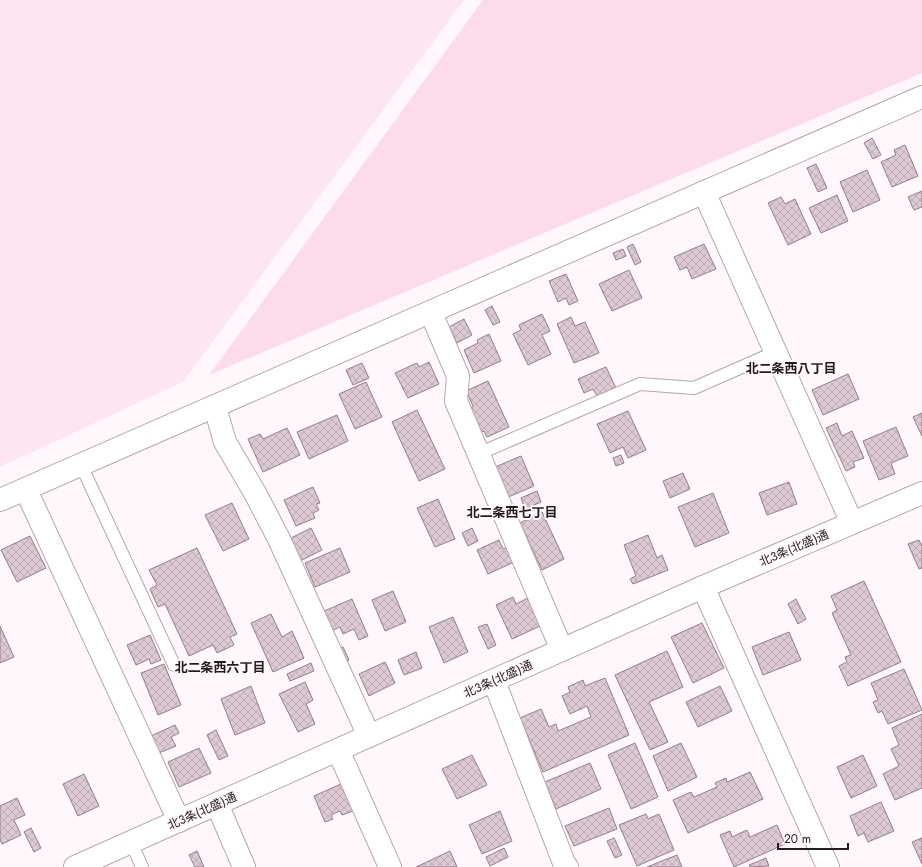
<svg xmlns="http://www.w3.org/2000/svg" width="922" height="867" font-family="Jost,'Noto Sans JP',sans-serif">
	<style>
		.built { fill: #fde6f1 }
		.green { fill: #fcdceb }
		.building { fill: url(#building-cross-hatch); stroke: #917f88 }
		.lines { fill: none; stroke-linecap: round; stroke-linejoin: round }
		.lane-casing { stroke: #b8a5ae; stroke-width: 14 }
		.street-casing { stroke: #b8a5ae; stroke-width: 24 }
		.secondary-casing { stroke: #b8a5ae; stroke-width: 24 }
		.lane { stroke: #fff; stroke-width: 12 }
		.street { stroke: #fff; stroke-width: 22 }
		.secondary { stroke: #fff; stroke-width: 22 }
		.labels { text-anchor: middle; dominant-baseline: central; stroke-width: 4; stroke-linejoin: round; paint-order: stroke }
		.street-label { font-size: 12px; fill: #241c20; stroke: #fff7fb }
		.neighbourhood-label { font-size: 13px; font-weight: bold; fill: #241c20; stroke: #fff7fb }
	</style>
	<defs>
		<pattern id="building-cross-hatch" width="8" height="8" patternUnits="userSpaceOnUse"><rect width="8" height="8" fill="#ddc9d3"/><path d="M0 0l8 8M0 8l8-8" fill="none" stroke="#beacb5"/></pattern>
	</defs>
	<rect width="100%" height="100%" fill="#fff7fb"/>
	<path class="built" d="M0,0H464L183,382L0,467Z"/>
	<path class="green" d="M483,0H922V73L209,375Z"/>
	<g class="building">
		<path d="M872,138L881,155L873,159L864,143Z"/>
		<path d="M905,145L918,176L892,187L881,162L896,155L894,150Z"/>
		<path d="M816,164L827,188L818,192L807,168Z"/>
		<path d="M867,170L880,200L853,212L840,182Z"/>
		<path d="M922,191V207L914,210L908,197Z"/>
		<path d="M837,195L848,221L821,233L809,208Z"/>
		<path d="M781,197L785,204L795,199L811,234L788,245L768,203Z"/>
		<path d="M633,244L641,262L635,265L627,247Z"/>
		<path d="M704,244L716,269L692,279L687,267L680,270L674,257Z"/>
		<path d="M623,249L626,256L616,260L613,253Z"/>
		<path d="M629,270L642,298L612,311L599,284Z"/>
		<path d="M566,274L578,301L569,305L566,298L558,302L549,281Z"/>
		<path d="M492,306L500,322L493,325L485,310Z"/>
		<path d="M542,314L550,331L542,335L551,354L528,365L513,334L521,330L519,325Z"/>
		<path d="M571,317L575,326L585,322L599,353L574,363L557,324Z"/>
		<path d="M464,319L472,335L457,343L449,327Z"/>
		<path d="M489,334L501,361L474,373L464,350L478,343L477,340Z"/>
		<path d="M429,362L439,384L408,398L395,373L417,363L419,367Z"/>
		<path d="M362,363L369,378L353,385L346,370Z"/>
		<path d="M606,367L616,388L597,396L593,389L584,393L578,379Z"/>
		<path d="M848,374L859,399L823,415L812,390Z"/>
		<path d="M488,381L509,427L487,437L484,431L481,432L470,408L473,406L466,391Z"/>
		<path d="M366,382L382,417L355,429L339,394Z"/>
		<path d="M417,410L445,469L419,481L392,422Z"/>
		<path d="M628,411L646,450L628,458L623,447L610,453L597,424Z"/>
		<path d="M922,413V436L913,417Z"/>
		<path d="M337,415L348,441L309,459L297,432Z"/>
		<path d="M837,423L842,436L852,431L864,458L853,462L855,467L846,471L826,428Z"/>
		<path d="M896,427L908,456L891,463L895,474L879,480L863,441Z"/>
		<path d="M287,428L300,455L263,472L248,439L260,434L263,439Z"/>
		<path d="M621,455L624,463L616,466L613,458Z"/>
		<path d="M521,456L534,486L506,498L493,468Z"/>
		<path d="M683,473L690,489L670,498L663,481Z"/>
		<path d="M789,482L797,504L767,515L759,493Z"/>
		<path d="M313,487L320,503L316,504L319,510L313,513L315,518L296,526L284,500Z"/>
		<path d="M537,491L541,502L525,509L521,498Z"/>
		<path d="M713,493L729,533L695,547L678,507Z"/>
		<path d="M438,499L455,539L435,547L417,508Z"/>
		<path d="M232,503L249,539L223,551L205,515Z"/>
		<path d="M542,512L564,559L542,570L520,523Z"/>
		<path d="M311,528L322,550L300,561L289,539Z"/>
		<path d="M472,528L478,541L468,546L462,533Z"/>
		<path d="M648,535L657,558L662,555L668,570L633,584L630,579L636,576L624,545Z"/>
		<path d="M30,536L46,568L17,582L1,550Z"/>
		<path d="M499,540L503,549L508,547L514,562L488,574L477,550Z"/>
		<path d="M919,540L922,546V568L919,569L908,544Z"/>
		<path d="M197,548L237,634L230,637L234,645L217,653L213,645L189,656L165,604L158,607L150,589L157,585L149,570Z"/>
		<path d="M340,548L350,572L315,587L305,563Z"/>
		<path d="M864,581L901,662L848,686L839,666L847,662L845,657L851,655L832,613L837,610L831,596Z"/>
		<path d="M393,591L406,622L385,631L372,600Z"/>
		<path d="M513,597L516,604L528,598L540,626L512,639L496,605Z"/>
		<path d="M352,599L368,636L359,640L354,629L343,634L340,627L331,631L322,612Z"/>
		<path d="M796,599L806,619L798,624L788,604Z"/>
		<path d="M271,614L282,637L292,631L304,658L273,672L251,623Z"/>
		<path d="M453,617L468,652L444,663L429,627Z"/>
		<path d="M702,623L724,668L693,683L671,637Z"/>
		<path d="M487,624L496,645L488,649L478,627Z"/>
		<path d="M0,626L14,657L0,663Z"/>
		<path d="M789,632L801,660L763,675L752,647Z"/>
		<path d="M150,635L161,660L151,664L149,659L136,665L127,645Z"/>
		<path d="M343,647L349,660L343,663L337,650Z"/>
		<path d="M667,651L683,687L649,702L668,742L650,750L615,675Z"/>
		<path d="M416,652L422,668L404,675L398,660Z"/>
		<path d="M385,662L395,683L369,696L359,674Z"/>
		<path d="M311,663L314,671L290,681L287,674Z"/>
		<path d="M164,664L181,705L158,715L141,673Z"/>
		<path d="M904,669L922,710L888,724L882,711L878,713L873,702L878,700L871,683Z"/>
		<path d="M605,678L629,735L543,772L520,718L541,709L549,727L556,724L558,731L591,717L587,706L570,714L562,696L570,692L568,687L583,680L585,686Z"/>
		<path d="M305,682L313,700L306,704L315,724L298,732L279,694Z"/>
		<path d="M251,686L265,723L235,735L221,699Z"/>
		<path d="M720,686L732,711L698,727L686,702Z"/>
		<path d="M922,714V788L895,800L883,774L899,766L891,749L899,745L892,728Z"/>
		<path d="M175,725L179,733L171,737L176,746L159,753L151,736Z"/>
		<path d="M216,730L228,756L219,760L207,735Z"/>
		<path d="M635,743L658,797L631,809L608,755Z"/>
		<path d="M681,743L697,777L668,791L653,756Z"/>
		<path d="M199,748L211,773L179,787L168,762Z"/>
		<path d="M472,755L487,785L457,799L442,769Z"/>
		<path d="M863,755L877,786L851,798L837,767Z"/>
		<path d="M590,763L601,789L556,809L545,782Z"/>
		<path d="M750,772L763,799L688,833L673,800L691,792L694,797L717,787L715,783L726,778L727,782Z"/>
		<path d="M84,774L99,806L78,816L63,784Z"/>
		<path d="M341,784L353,811L342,815L340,811L331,815L333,819L325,822L314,796Z"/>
		<path d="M17,798L25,815L14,820L21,835L2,844L0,839V806Z"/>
		<path d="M881,802L894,831L868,842L864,833L858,836L850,816Z"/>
		<path d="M609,808L617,829L574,846L565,826Z"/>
		<path d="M500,811L512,841L482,854L469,825Z"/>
		<path d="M646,814L648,819L659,814L674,850L637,866L619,825Z"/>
		<path d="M777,825L785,844L734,867L720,835L730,831L732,837L747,830L750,837Z"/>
		<path d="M31,828L41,848L34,852L24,832Z"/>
		<path d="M614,838L622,855L615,858L607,841Z"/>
		<path d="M922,838V864L912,842Z"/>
		<path d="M504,848L508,857L490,866L486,857Z"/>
		<path d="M197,851L204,867H195L189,855Z"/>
		<path d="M450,851L457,867H416Z"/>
		<path d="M677,855L682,867H647Z"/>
		<path d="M766,858L769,866L750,867L749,865Z"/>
	</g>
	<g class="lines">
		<defs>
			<g id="lane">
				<path d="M478,454L640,384L694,388L776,352"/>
				<path d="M81,465L174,665"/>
				<path d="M131,842L142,867"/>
			</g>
			<g id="street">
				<path d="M704,192L852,523"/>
				<path d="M431,313L458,376L456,401L562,650"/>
				<path d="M215,407L225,442L255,493L279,539L369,736"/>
				<path d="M26,490L179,821"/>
				<path d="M0,500L922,97"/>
				<path d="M703,587L828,867"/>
				<path d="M494,681L564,863L567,867"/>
				<path d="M338,750L390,867"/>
				<path d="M217,804L244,867"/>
			</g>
			<path id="secondary" d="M75,867L703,587L922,493"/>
		</defs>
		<use href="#lane" class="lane-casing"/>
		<use href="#street" class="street-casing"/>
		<use href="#secondary" class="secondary-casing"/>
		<use href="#lane" class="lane"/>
		<use href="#street" class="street"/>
		<use href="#secondary" class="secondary"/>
	</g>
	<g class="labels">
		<g class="street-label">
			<text transform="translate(794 548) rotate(-23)">北3条(北盛)通</text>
			<text transform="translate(498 679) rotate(-24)">北3条(北盛)通</text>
			<text transform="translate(202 811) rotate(-24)">北3条(北盛)通</text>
		</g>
		<g class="neighbourhood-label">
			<text x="791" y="368">北二条西八丁目</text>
			<text x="512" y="512">北二条西七丁目</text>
			<text x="220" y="667">北二条西六丁目</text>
		</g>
	</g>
	<path d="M778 843v6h70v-6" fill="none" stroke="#241c20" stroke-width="2"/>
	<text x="784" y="843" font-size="12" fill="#241c20" stroke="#fff7fb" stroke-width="3" paint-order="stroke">20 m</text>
</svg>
